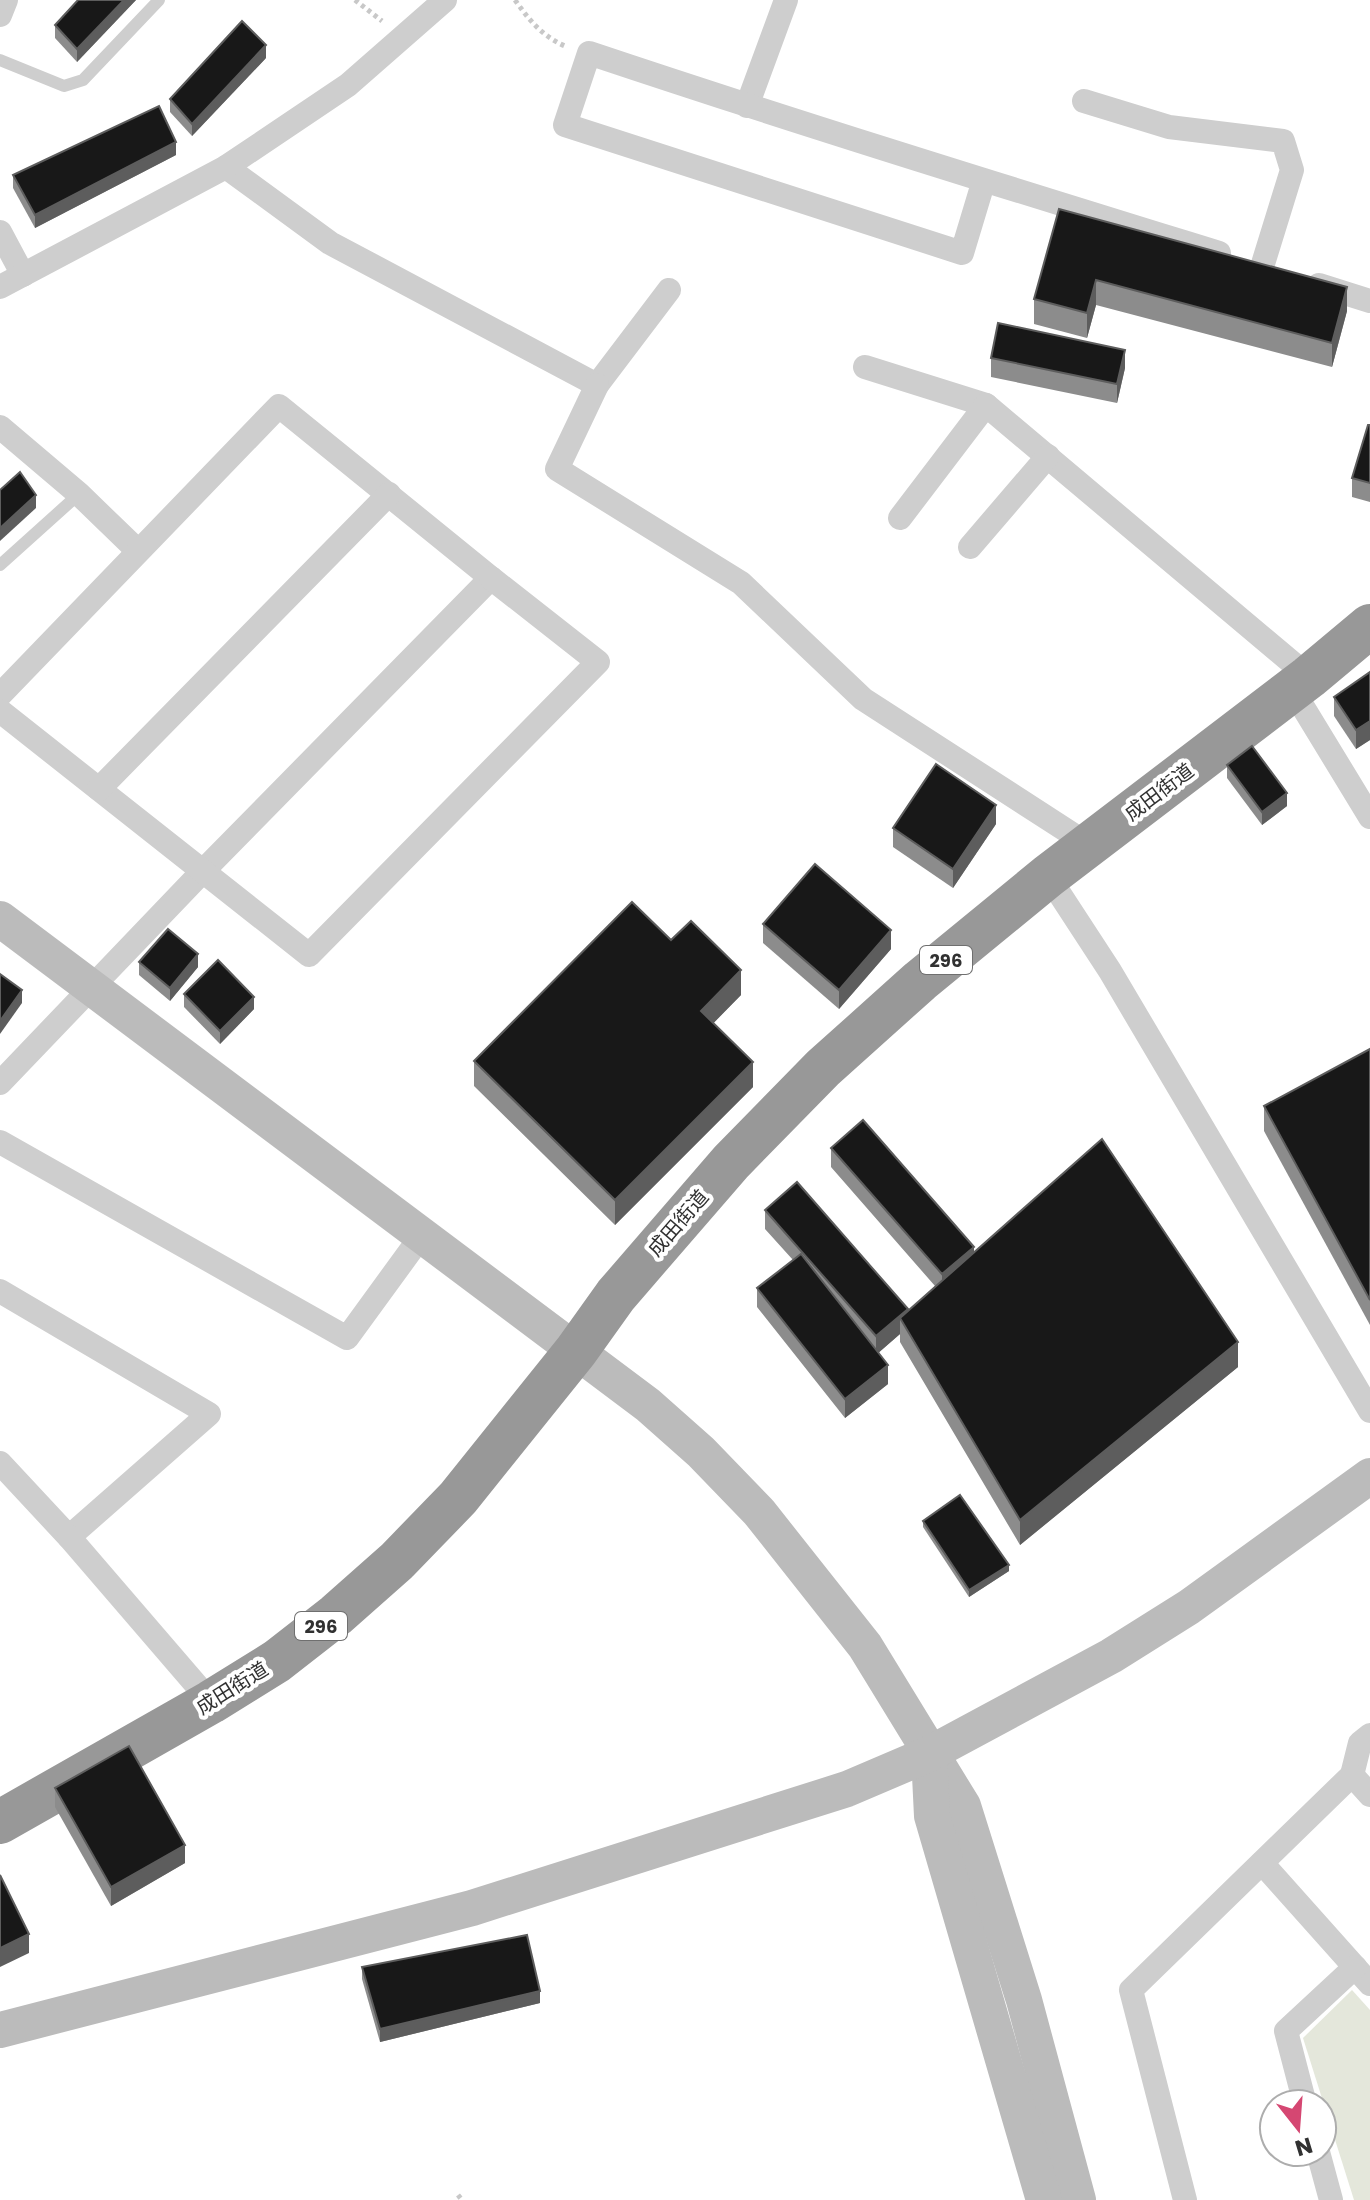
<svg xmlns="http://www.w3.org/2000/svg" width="1370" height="2200" font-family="Poppins,'Noto Sans JP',sans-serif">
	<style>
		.green { fill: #e4e7db }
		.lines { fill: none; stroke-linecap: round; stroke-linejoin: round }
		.path { stroke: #c8c8c8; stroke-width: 5; stroke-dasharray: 4 4; stroke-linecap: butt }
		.lane { stroke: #cecece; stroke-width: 12 }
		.street { stroke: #cecece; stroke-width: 24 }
		.secondary { stroke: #bbb; stroke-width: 36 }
		.highway { stroke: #989898; stroke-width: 44 }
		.wall { fill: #8c8c8c }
		.shaded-wall { fill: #5d5d5d }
		.building { fill: #181818; stroke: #5d5d5d; stroke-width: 2 }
		.labels { text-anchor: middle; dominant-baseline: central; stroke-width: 8; stroke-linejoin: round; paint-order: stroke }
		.shield { fill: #fff; stroke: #6f6f6f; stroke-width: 2 }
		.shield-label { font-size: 18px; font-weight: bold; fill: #313131 }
		.street-label { font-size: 20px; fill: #313131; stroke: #fff }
	</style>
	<rect width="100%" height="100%" fill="#fff"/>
	<path class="green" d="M1352,1990L1370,2010V2200H1354L1303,2038Z"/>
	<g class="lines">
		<g class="path">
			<path d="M355,0L382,21"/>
			<path d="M515,0C529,20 542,36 565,46"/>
			<path d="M458,2195L462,2200"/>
		</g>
		<g class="lane">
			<path d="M0,60L64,86L83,80L159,0"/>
			<path d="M0,565L79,494"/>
		</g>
		<g class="street">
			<path d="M0,15L6,0"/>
			<path d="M1084,101L1169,127L1283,141L1292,170L1262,267"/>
			<path d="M747,106L786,0"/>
			<path d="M226,167L330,243L597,385L669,290"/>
			<path d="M984,180L962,253L565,125L589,53C798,123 1009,188 1219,253"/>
			<path d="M0,232L23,275"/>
			<path d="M1319,285L1370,301"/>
			<path d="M0,287L226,167L348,85L445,0"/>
			<path d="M865,367L986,405"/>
			<path d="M597,385L557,469L741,583L863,699L1089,845"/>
			<path d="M0,427L79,494L138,551"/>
			<path d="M900,518L986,405L1309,677"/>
			<path d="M970,547L1048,456"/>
			<path d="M1292,689L1370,817"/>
			<path d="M0,695L279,406L491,578L202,872L0,1083"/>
			<path d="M0,711L309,955L598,662L491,578"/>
			<path d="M99,789L389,494"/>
			<path d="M1048,876L1110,971L1370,1411"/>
			<path d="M0,1142L347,1338L422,1235"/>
			<path d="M0,1291L209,1414L69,1537L0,1463"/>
			<path d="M69,1537L211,1702"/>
			<path d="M1352,1775L1360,1743L1370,1735"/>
			<path d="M1262,1863L1370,1984"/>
			<path d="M1305,2104L1286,2031L1355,1967"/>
			<path d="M1318,2152L1331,2200"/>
			<path d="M1185,2200L1131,1990L1352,1775L1370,1795"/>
		</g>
		<g class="secondary">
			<path d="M0,919L648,1405L701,1452L759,1512L865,1646L963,1806L1024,2000L1078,2200"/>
			<path d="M929,1755L932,1816L1044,2200"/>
			<path d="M0,2030L472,1908L847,1789L929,1754L1111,1656L1189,1607L1370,1476"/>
		</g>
		<path class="highway" d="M0,1822L211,1702L277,1661L336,1615L397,1561L458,1498L576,1351L616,1295L731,1162L823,1068L920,981L1048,876L1309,677L1370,626"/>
	</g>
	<g class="wall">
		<path d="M78,0H136L77,62L55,38V25Z"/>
		<path d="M266,58L192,136L170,112V99Z"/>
		<path d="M176,155L35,228L13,188V175Z"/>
		<path d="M1059,209L1347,311L1332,367L1096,305L1087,338L1034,324V299Z"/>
		<path d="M991,358L1125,368L1117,403L991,377Z"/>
		<path d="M1370,425V502L1352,497V478Z"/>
		<path d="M1370,672V740L1356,749L1334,716V697Z"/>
		<path d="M1227,765L1287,806L1262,825L1227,778Z"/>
		<path d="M996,824L953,888L893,847V828Z"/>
		<path d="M763,924L891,949L839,1009L763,943Z"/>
		<path d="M671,940L741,995L713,1023L753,1087L615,1225L474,1086V1061Z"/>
		<path d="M139,962L198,967L170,1001L139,975Z"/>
		<path d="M184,994L254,1009L220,1044L184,1007Z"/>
		<path d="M1370,1049V1325L1264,1131V1106Z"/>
		<path d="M831,1148L974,1252L1238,1367L1020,1545L900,1342V1334L879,1352L888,1384L845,1418L757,1307V1288L793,1260L765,1229V1210L908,1311L935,1286L831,1167Z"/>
		<path d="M923,1521L1009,1571L969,1597L923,1527Z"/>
		<path d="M55,1788L185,1863L111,1906L55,1807Z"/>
		<path d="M362,1967L540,2003L380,2042L362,1979Z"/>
	</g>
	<g class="shaded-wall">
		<path d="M124,0H136L77,62V49Z"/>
		<path d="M266,45V58L192,136V124Z"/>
		<path d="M176,142V155L35,228V215Z"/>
		<path d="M1096,280V305L1087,338V313Z"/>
		<path d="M1347,287V311L1332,367V343Z"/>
		<path d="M1125,350V368L1117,403V384Z"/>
		<path d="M36,495V508L0,541V528Z"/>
		<path d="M1370,721V740L1356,749V730Z"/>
		<path d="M1287,793V806L1262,825V812Z"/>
		<path d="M996,805V824L953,888V869Z"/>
		<path d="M891,930V949L839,1009V990Z"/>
		<path d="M198,954V967L170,1001V988Z"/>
		<path d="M741,970V995L701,1036V1011Z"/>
		<path d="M22,990V1003L0,1034V1021Z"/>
		<path d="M254,997V1009L220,1044V1031Z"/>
		<path d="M753,1062V1087L615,1225V1200Z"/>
		<path d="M974,1247V1266L942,1293V1274Z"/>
		<path d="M908,1309V1328L900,1318V1334L876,1355V1336Z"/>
		<path d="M1238,1342V1367L1020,1545V1520Z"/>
		<path d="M888,1365V1384L845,1418V1399Z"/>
		<path d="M1009,1565V1571L969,1597V1590Z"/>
		<path d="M185,1845V1863L111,1906V1887Z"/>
		<path d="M29,1934V1953L0,1967V1948Z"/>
		<path d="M540,1991V2003L380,2042V2029Z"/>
	</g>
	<g class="building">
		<path d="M78,0H124L77,49L55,25Z"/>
		<path d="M242,21L266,45L192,124L170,99Z"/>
		<path d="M159,106L176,142L35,215L13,175Z"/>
		<path d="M1059,209L1347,287L1332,343L1096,280L1087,313L1034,299Z"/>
		<path d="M998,323L1125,350L1117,384L991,358Z"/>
		<path d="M1368,425H1370V483L1352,478Z"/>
		<path d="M20,472L36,495L0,528V490Z"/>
		<path d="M1370,672V721L1356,730L1334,697Z"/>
		<path d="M1252,746L1287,793L1262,812L1227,765Z"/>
		<path d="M936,764L996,805L953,869L893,828Z"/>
		<path d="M815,864L891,930L839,990L763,924Z"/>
		<path d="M632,902L671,940L691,921L741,970L701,1011L753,1062L615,1200L474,1061Z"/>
		<path d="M168,929L198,954L170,988L139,962Z"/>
		<path d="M218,960L254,997L220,1031L184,994Z"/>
		<path d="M0,974L22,990L0,1021Z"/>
		<path d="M1370,1049V1300L1264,1106Z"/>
		<path d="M863,1120L974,1247L942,1274L831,1148Z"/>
		<path d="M1102,1139L1238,1342L1020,1520L900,1318Z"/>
		<path d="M797,1182L908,1309L876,1336L765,1210Z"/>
		<path d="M801,1254L888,1365L845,1399L757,1288Z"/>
		<path d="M960,1495L1009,1565L969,1590L923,1521Z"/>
		<path d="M129,1746L185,1845L111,1887L55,1788Z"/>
		<path d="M0,1875L29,1934L0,1948Z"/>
		<path d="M527,1935L540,1991L380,2029L362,1967Z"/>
	</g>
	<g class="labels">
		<g class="shield">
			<rect x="920" y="946" width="52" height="28" rx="6"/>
			<rect x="295" y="1612" width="52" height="28" rx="6"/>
		</g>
		<g class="shield-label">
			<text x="946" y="960">296</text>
			<text x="321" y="1626">296</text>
		</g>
		<g class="street-label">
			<text transform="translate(1159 792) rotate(-37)">成田街道</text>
			<text transform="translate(678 1223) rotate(-49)">成田街道</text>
			<text transform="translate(232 1688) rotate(-32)">成田街道</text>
		</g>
	</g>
	<g transform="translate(1298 2128) rotate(163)"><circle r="38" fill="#ffffff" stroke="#adadad" stroke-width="2"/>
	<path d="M0-6L14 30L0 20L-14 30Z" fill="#d54772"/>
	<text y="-12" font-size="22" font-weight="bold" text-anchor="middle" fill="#313131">N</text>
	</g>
</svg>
